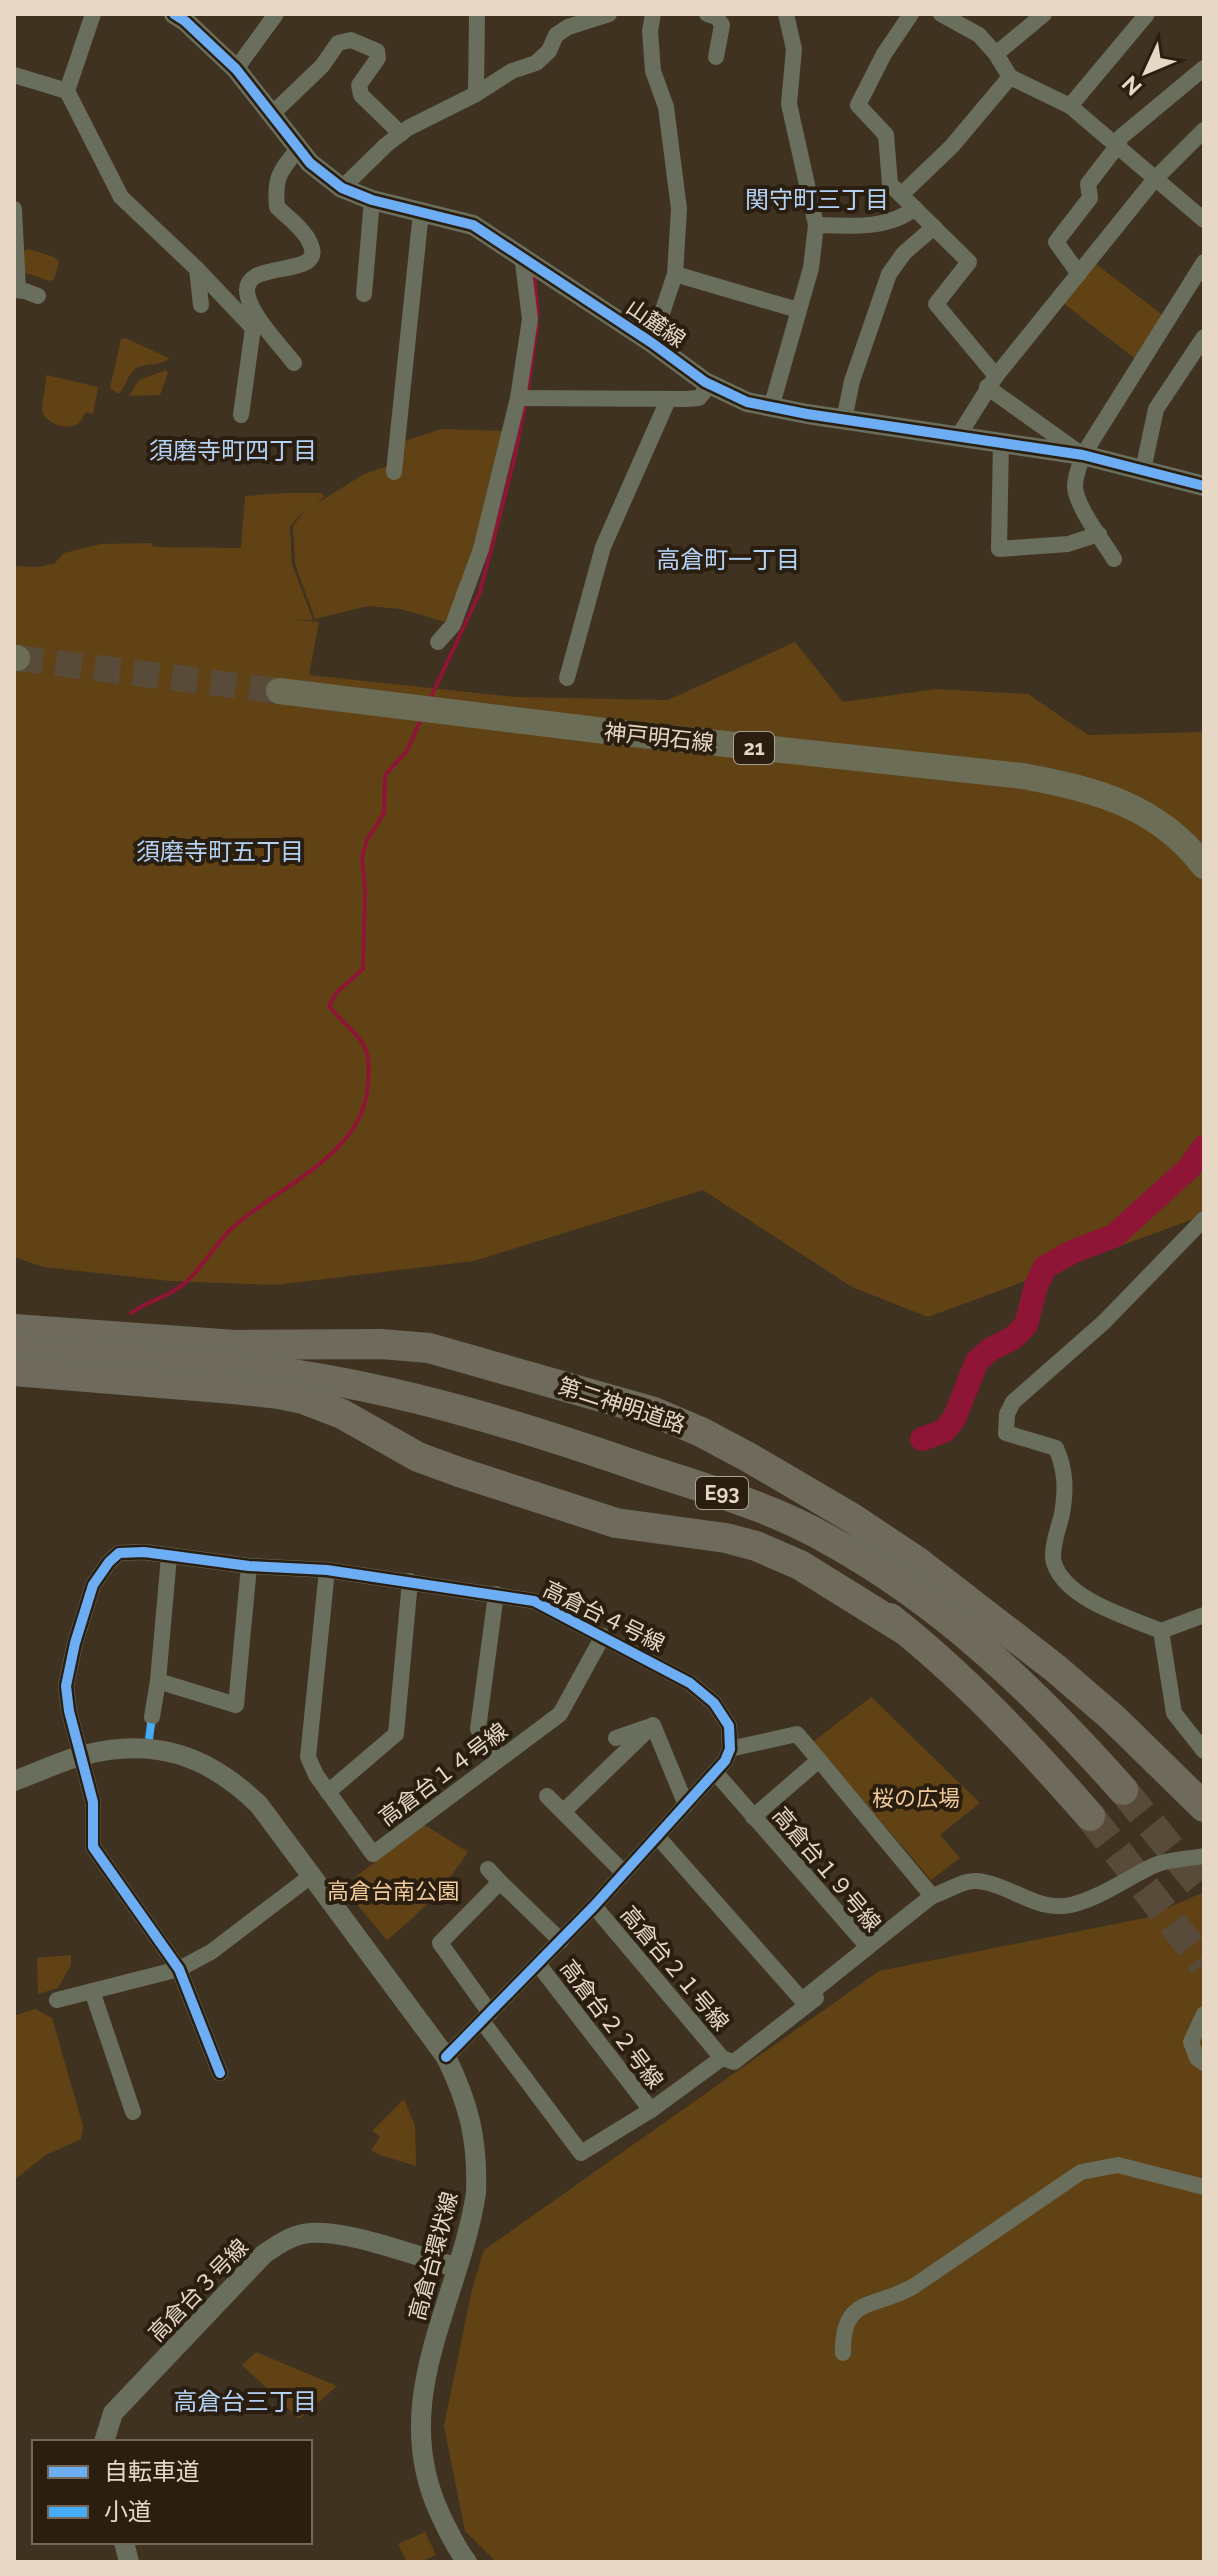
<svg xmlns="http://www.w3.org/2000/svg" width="1218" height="2576" font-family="Raleway,'Noto Sans JP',sans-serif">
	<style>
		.green { fill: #614215 }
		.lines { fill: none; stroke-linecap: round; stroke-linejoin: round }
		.stream { stroke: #8f1536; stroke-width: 4 }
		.river { stroke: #8f1536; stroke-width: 24 }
		.primary-tunnel { stroke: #584b39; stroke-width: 26; stroke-dasharray: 26 13; stroke-linecap: butt }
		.motorway-tunnel { stroke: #584b39; stroke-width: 30; stroke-dasharray: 30 15; stroke-linecap: butt }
		.minor { stroke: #6a6e5c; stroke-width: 16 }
		.tertiary { stroke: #6a6e5c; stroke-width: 20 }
		.primary { stroke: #6b6d57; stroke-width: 26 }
		.motorway { stroke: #6e6b5c; stroke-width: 30 }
		.quiet { stroke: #46acf6; stroke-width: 8; stroke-dasharray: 16 8; stroke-linecap: butt }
		.cycleway-casing { stroke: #291e10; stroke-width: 15 }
		.cycleway { stroke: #6dadf4; stroke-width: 10 }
		.labels { text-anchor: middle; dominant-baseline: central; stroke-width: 8; stroke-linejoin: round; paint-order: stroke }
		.shield { fill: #291e10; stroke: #aea08f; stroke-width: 2 }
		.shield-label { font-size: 20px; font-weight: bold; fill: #e7d8c6 }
		.street-label { font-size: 22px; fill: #e7d8c6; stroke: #291e10 }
		.park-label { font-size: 22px; fill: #f1ca99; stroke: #291e10 }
		.neighbourhood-label { font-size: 24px; fill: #b4d2f6; stroke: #291e10 }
	</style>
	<rect width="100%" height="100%" fill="#3f3220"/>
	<g class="green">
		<path d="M29,249L54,257L59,262L54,279L50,281L26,273L21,269L22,251Z"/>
		<path d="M1096,264L1164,316L1137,360L1063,303Z"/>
		<path d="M125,338L169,358C159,368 143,361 133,371C127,377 125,387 119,394L110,388L121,339Z"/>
		<path d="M166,370L168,373L160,395L129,396L139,380Z"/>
		<path d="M46,375L98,387L93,414L86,412C85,414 80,422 79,423C68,432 42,423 42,408C43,398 46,386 46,375Z"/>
		<path d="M441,429L504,431L470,563L448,623L401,609L368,606L315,619L295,564L293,526L306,509L290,526L292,564L313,620L288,619L319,622L309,675L515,697L668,700L795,642L843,702L936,689L1028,694L1088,735L1204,732V1215L928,1317L852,1287L703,1190L474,1261L275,1285L170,1281L43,1267L14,1257V566L36,567L54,564L64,553L101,544L151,543L152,546L158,547L241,548L245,496L285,493H322L324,497L316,504L364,474L396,463L399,443Z"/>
		<path d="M871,1697L980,1803L940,1835L960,1858L931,1880L813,1742Z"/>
		<path d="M425,1825L468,1852C442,1890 423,1911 387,1940L344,1889L356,1881L354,1878Z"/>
		<path d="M1204,1892V2562H496L465,2531L444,2426L472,2289L484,2250L879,1971L1145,1918Z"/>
		<path d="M71,1955V1965L58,1988L38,1994L37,1958Z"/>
		<path d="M35,2009L52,2018L83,2126L81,2139L46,2155L14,2180V2016Z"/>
		<path d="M404,2099L415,2126L416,2166L380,2155L371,2150L380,2137L372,2131Z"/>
		<path d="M256,2352L337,2386L299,2419L242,2365Z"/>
		<path d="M425,2532L436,2555L421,2562H407L398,2544Z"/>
	</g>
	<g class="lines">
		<g class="stream">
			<path d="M534,277L538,316"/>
			<path d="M527,395L537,325"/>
			<path d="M431,697L480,592L514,460L525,404"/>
			<path d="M131,1313C144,1303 161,1299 175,1290C198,1276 210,1250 229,1231C274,1187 364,1157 368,1084C369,1073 370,1058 365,1048C360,1035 338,1018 329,1006L336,993L363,969L365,889L362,857L367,840L384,813L385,775L407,751L420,721"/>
		</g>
		<path class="river" d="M922,1439L944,1431L954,1419L977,1361L991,1349L1013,1338L1026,1325L1036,1286L1045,1267L1074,1251L1114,1236L1189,1168L1204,1147"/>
		<path class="primary-tunnel" d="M17,658L279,691"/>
		<g class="motorway-tunnel">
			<path d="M1123,1790L1204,1890"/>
			<path d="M1090,1816L1204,1964"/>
		</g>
		<g class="minor">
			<path d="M707,14L717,17L722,25L716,57"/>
			<path d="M941,14L979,35L996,54L1010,77"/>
			<path d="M996,54L1044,14"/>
			<path d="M236,69L276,14"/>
			<path d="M14,75L67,91L121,197L197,269L253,328L241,415"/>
			<path d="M1010,77L1070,106L1204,220"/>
			<path d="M67,91L93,14"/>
			<path d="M476,94L477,14"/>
			<path d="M1070,106L1147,14"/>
			<path d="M272,114L322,66L338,43L351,40L377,51L378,58L359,85L361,95L401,134"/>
			<path d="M342,188L386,145L408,128L476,94L512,71L536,63L549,51L556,35L568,27L609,14"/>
			<path d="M901,195L890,184L886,135L858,105L884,54L911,14"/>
			<path d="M14,209L18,290"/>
			<path d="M816,225C848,226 888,230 915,208"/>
			<path d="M197,269L201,305"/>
			<path d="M675,274L798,310"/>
			<path d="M1079,274L1056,242L1090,198L1088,184L1118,145L1121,137L1204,68"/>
			<path d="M14,290L25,291L38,296"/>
			<path d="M364,294L372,200"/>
			<path d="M652,343L675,274L679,209L666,107L653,71L650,31L653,14"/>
			<path d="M294,363C280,345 253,317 248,297C237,255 328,282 310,243C304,229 287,217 277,207C274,177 280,171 299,148"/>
			<path d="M996,376L936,304L969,262L901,195L952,146L1010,77"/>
			<path d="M987,387L1081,454"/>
			<path d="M518,398L686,399L699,398L704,392L705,382"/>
			<path d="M771,408L811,268L816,225L789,104L794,49L786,14"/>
			<path d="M844,420L852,381L889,274L904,253L934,227"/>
			<path d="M959,435L996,376L1154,180L1204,130"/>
			<path d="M1001,442L999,549L1068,544L1099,534"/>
			<path d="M1143,470L1156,409L1204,337"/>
			<path d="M394,472L421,212"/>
			<path d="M1114,559C1103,541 1075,505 1075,486C1075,476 1080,464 1083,455L1204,262"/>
			<path d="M438,642L453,625L481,549L518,398L530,319L522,255"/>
			<path d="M567,678L603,547L668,400"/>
			<path d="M1204,1219L1104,1322L1013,1402L1007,1414L1006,1433L1056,1448C1066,1471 1066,1490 1062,1514C1059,1527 1050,1550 1054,1563C1066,1600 1128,1617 1161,1631L1204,1615"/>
			<path d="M169,1556L158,1681L236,1705L249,1566"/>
			<path d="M327,1570L308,1757L316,1775L373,1854L560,1714L603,1636"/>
			<path d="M496,1594L478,1729L501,1758"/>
			<path d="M1161,1631L1174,1713L1204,1751"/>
			<path d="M152,1717L158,1681"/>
			<path d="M616,1738L648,1727"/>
			<path d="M730,1749L797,1734L819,1760"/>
			<path d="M328,1792L396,1734L410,1581"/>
			<path d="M547,1796L624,1873"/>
			<path d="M563,1812L653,1725L686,1805"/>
			<path d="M753,1817L819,1760L932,1896L868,1947"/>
			<path d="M657,1836L802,2000L868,1947L715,1772"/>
			<path d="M488,1869L500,1882"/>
			<path d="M932,1896C950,1891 965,1877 984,1882C1015,1888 1038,1912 1071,1905C1101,1898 1128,1877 1155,1865C1170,1859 1189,1859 1204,1856"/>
			<path d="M538,1964L651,2110"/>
			<path d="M92,1991L133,2112"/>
			<path d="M57,2000L179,1969L211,1952L311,1876"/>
			<path d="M490,2013L440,1943L500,1882L561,1941"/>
			<path d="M1204,2014L1191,2042L1197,2058L1204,2063"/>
			<path d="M482,2021L581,2153L651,2110L722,2058L594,1906"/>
			<path d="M722,2058L734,2062L816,1998"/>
			<path d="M220,2073L179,1969L93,1847V1802L69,1711L66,1686L75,1643L93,1585L109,1562L119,1553L144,1552L249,1566L327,1570L534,1601L690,1683L714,1703L729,1726L730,1749L725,1761L594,1906L446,2057"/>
			<path d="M843,2353C842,2295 875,2309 914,2286L1081,2172L1118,2165L1204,2187"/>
		</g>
		<g class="tertiary">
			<path d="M174,14L185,21L236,69L310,163L342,188L372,200L473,225L652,343L705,382L747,402L807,414L1083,455L1204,486"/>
			<path d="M14,1781C37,1773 60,1761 84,1755C154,1737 208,1755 259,1805L446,2057C469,2104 478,2140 476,2193C459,2303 387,2400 440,2514C448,2531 456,2548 467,2562"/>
			<path d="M104,2442L113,2413L264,2254C276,2246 288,2237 303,2234C341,2226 417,2257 456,2267"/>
			<path d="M124,2542L129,2562"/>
		</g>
		<g class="primary">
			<path d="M14,658H17"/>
			<path d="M279,691L605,731L1023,776C1096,790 1157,805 1204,866"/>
		</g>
		<g class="motorway">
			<path d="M14,1329L235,1345L381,1344L429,1348L654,1412L701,1432L748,1457L852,1518L918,1562L1055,1668L1113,1718L1204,1807"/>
			<path d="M14,1350C102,1356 192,1360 279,1372C403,1389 525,1427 643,1468C706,1489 769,1506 827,1539C942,1602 1036,1692 1123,1790"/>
			<path d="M14,1371L233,1389L279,1394L303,1399L342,1414L418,1457L459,1472L616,1523L726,1538L756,1546L800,1565L903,1629"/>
			<path d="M890,1618C964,1676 1028,1745 1090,1816"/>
		</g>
		<path class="quiet" d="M149,1739L152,1717"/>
		<defs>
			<g id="cycleway">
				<path d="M174,14L185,21L236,69L310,163L342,188L372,200L473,225L652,343L705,382L747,402L807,414L1083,455L1204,486"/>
				<path d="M220,2073L179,1969L93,1847V1802L69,1711L66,1686L75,1643L93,1585L109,1562L119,1553L144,1552L249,1566L327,1570L534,1601L690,1683L714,1703L729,1726L730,1749L725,1761L594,1906L446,2057"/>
			</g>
		</defs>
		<use href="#cycleway" class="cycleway-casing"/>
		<use href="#cycleway" class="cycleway"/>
	</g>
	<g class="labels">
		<g class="shield">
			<rect x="734" y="732" width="40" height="32" rx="6"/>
			<rect x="696" y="1477" width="52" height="32" rx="6"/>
		</g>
		<g class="shield-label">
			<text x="754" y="748">21</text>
			<text x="722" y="1493">E93</text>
		</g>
		<g class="street-label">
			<text transform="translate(656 323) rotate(35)">山麓線</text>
			<text transform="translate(659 737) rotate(6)">神戸明石線</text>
			<text transform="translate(622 1405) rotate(18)">第二神明道路</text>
			<text transform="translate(604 1616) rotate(26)">高倉台４号線</text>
			<text transform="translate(443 1774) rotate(-37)">高倉台１４号線</text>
			<text transform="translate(827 1869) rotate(50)">高倉台１９号線</text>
			<text transform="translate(675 1968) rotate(50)">高倉台２１号線</text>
			<text transform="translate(612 2024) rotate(53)">高倉台２２号線</text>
			<text transform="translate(433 2256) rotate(-75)">高倉台環状線</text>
			<text transform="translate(198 2290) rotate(-46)">高倉台３号線</text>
		</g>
		<g class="park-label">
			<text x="916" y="1798">桜の広場</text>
			<text x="393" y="1891">高倉台南公園</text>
		</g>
		<g class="neighbourhood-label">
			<text x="817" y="199">関守町三丁目</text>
			<text x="233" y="450">須磨寺町四丁目</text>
			<text x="728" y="559">高倉町一丁目</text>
			<text x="220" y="851">須磨寺町五丁目</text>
			<text x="245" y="2401">高倉台三丁目</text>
		</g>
	</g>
	<rect width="1218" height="2576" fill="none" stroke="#e7d8c6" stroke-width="32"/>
	<rect x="32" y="2440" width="280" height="104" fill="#291e10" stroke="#756859" stroke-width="2"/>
	<rect x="48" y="2466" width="40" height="12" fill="#6dadf4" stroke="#756859" stroke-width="2"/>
	<text x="104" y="2480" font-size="24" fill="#e7d8c6">自転車道</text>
	<rect x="48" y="2506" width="40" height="12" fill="#46acf6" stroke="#756859" stroke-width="2"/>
	<text x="104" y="2520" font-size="24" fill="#e7d8c6">小道</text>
	<g transform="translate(1146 72) rotate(226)" stroke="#291e10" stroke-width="6" paint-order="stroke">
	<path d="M0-6L14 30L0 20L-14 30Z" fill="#e7d8c6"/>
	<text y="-12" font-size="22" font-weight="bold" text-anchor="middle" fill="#e7d8c6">N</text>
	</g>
</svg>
